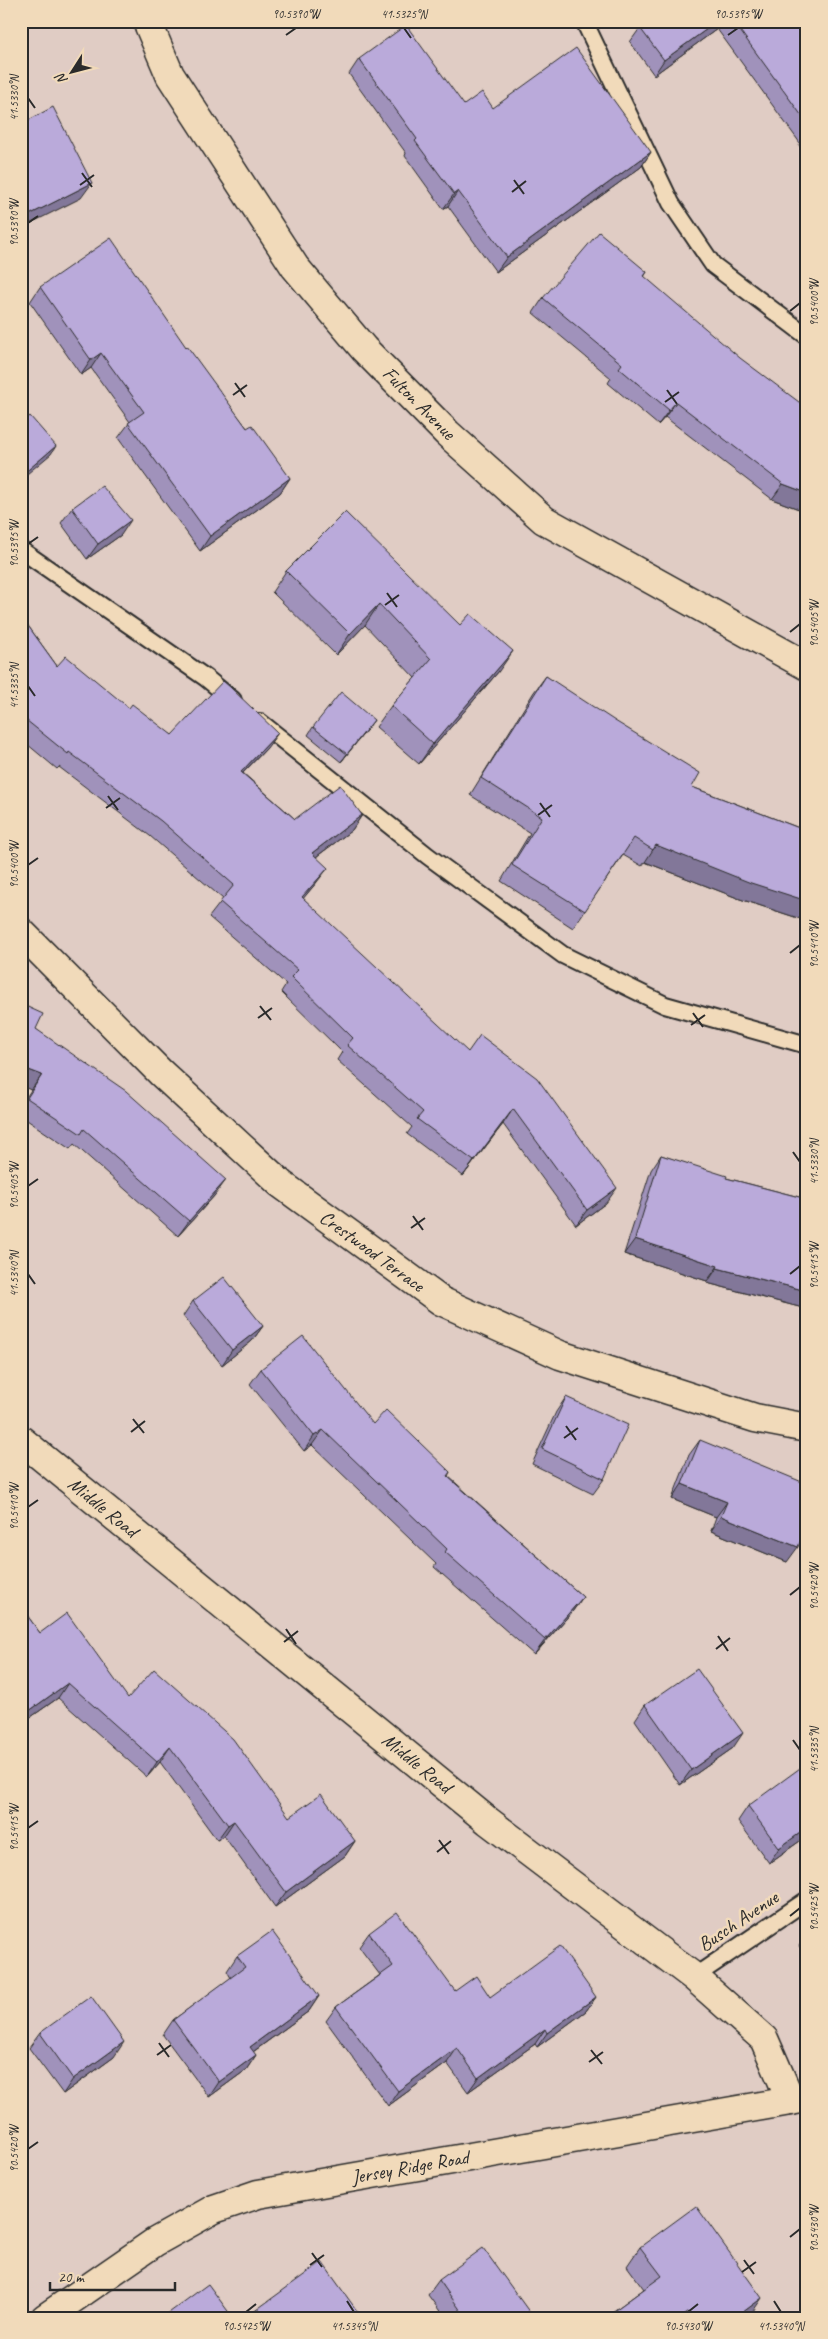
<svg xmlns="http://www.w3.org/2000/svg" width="828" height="2339" font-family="Caveat,sans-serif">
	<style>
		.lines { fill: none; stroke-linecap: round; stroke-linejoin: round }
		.lane-casing { stroke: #2b2b2b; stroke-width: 20 }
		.street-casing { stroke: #2b2b2b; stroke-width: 31 }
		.secondary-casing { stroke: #2b2b2b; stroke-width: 31 }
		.lane { stroke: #f1daba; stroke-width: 16 }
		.street { stroke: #f1daba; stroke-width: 28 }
		.secondary { stroke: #f1daba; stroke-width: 28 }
		.wall { fill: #a092bb; stroke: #2b2b2b }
		.shaded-wall { fill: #827799; stroke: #2b2b2b }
		.building { fill: #baaada; stroke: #2b2b2b }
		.ticks { fill: none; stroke: #2b2b2b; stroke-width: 2 }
		.labels { text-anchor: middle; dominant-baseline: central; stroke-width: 5; stroke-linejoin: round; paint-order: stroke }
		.street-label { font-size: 20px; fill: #2b2b2b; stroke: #f1daba }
		.neatline { fill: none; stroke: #2b2b2b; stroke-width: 2 }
		.ticks-label { font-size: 12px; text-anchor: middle; fill: #2b2b2b }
	</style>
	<rect width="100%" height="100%" fill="#e0ccc4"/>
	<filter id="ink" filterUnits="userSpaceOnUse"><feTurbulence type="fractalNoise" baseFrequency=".02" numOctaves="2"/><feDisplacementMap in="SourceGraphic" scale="10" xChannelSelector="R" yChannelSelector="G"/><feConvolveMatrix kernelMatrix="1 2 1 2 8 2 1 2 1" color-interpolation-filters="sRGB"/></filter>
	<g filter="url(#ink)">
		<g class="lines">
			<defs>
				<g id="lane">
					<path d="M584,21L671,203L713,265L807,336"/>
					<path d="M21,550L206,678L233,700"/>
					<path d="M260,722L428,856L563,955L665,1005L807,1045"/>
					<path d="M694,1977L807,1900"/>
				</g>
				<g id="street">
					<path d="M147,21L170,75L295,267L364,349L447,433L544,520L807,666"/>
					<path d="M21,932L161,1073L281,1184L441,1301L560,1355L755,1418L807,1428"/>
					<path d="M21,1440L488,1821L694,1977L764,2039L791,2101"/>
				</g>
				<path id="secondary" d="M45,2318L155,2242L214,2209L258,2194L807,2098"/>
			</defs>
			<use href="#lane" class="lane-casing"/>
			<use href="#street" class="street-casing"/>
			<use href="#secondary" class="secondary-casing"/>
			<use href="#lane" class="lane"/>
			<use href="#street" class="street"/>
			<use href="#secondary" class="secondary"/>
		</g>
		<g class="wall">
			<path d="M649,21H807V156L799,145L800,143L717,29L654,75L630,42L640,28Z"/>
			<path d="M359,59L464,105L493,108L651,152L641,167L496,272L448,206L443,209L405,156L406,153L349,74Z"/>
			<path d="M647,272L644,277L807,512L772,499L665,417L658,425L608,383L611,378L533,313L543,298Z"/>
			<path d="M40,287L186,347L247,428L290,478L280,493L200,551L118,438L130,422L91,368L81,375L30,302Z"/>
			<path d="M72,508L121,535L87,559L61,523Z"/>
			<path d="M345,512L499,671L419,764L376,727L391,706L415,678L365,625L336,655L272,592L286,571Z"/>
			<path d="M21,616L57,666L172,735L267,748L243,773L295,819L362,815L352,830L316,857L317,882L303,898L606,1203L576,1225L503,1124L463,1176L407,1134L412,1127L337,1060L342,1052L281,992L286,984L209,917L223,899L150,836L59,767L57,769L21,739Z"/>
			<path d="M546,676L692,787L807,831V921L740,899L645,862L642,866L623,855L573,928L501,881L530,833L470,795L534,692Z"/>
			<path d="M313,727H369L341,762L308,735Z"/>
			<path d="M36,1029L215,1195L178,1236L74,1144L70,1149L21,1116V1105L31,1090Z"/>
			<path d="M661,1155L726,1178L807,1199V1309L707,1283V1281L624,1254L651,1170Z"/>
			<path d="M193,1301L263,1326L252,1341L222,1365L183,1316Z"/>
			<path d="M261,1369L373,1424L450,1472L448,1476L583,1597L572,1612L534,1655L434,1567L436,1564L312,1445L304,1451L250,1384Z"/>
			<path d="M566,1397L604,1479L593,1494L532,1464L556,1412Z"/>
			<path d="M700,1440L787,1562L711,1531L716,1517L672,1499L689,1455Z"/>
			<path d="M21,1607L40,1633L289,1817L355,1841L345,1856L275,1907L224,1836L217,1840L160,1762L147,1777L58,1698L21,1724Z"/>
			<path d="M645,1705L733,1748L680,1785L635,1720Z"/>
			<path d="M748,1806L807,1836L769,1863L738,1821Z"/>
			<path d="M369,1933L455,1991L490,1997H596L586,2011L537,2047L535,2044L468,2092L447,2063L388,2106L326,2021L336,2007L380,1975L359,1947Z"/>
			<path d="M807,1935V1956L799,1946Z"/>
			<path d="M237,1956L319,1996L309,2011L253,2052L256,2055L246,2070L209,2097L163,2035L173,2020L231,1978L227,1971Z"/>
			<path d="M40,2033L114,2057L63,2094L29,2048Z"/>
			<path d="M640,2247L749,2317L748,2318H604L644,2289L627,2266Z"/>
			<path d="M439,2280L527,2318H445L428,2295Z"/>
		</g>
		<g class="shaded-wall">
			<path d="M718,21H722L717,29L654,75L664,60Z"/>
			<path d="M651,152L641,167L496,272L507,257Z"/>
			<path d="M92,183L81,198L21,228V219Z"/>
			<path d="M458,191L448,206L443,209L454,194Z"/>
			<path d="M101,353L91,368L81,375L91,360Z"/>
			<path d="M676,402L665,417L658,425L669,410Z"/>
			<path d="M56,446L51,454L21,479V477L22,475Z"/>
			<path d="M290,478L280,493L200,551L210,536Z"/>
			<path d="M783,484L807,493V512L772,499Z"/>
			<path d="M131,520L121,535L87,559L98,544Z"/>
			<path d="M379,604L365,625L336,655L350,634Z"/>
			<path d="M513,651L499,671L419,764L433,744Z"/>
			<path d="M374,720L369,727L341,762L347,754Z"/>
			<path d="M278,733L267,748L230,786L241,772Z"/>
			<path d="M362,815L352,830L301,868L312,853Z"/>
			<path d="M656,845L807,901V921L740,899L645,862Z"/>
			<path d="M328,868L317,882L292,912L302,897Z"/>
			<path d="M21,1067L42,1075L31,1090L21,1086Z"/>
			<path d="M513,1109L503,1124L463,1176L474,1161Z"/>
			<path d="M226,1180L215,1195L178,1236L189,1221Z"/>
			<path d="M617,1188L606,1203L576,1225L587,1210Z"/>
			<path d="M635,1239L718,1266L707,1281L624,1254Z"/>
			<path d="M717,1268L807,1291V1309L707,1283Z"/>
			<path d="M263,1326L252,1341L222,1365L232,1350Z"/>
			<path d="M323,1430L312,1445L304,1451L314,1436Z"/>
			<path d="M682,1484L727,1502L716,1517L672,1499Z"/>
			<path d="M721,1516L798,1547L787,1562L711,1531Z"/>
			<path d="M583,1597L572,1612L534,1655L545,1640Z"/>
			<path d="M68,1683L58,1698L21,1724V1717L22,1716Z"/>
			<path d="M743,1733L733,1748L680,1785L691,1770Z"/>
			<path d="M170,1747L160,1762L147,1777L157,1762Z"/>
			<path d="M234,1821L224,1836L217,1840L228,1825Z"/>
			<path d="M807,1828V1836L769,1863L779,1848Z"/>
			<path d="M355,1841L345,1856L275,1907L286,1892Z"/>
			<path d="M319,1996L309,2011L239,2062L250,2047Z"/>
			<path d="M596,1997L586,2011L537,2047L547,2033Z"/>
			<path d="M545,2029L535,2044L468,2092L478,2078Z"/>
			<path d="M124,2042L114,2057L63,2094L73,2079Z"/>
			<path d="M457,2048L447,2063L388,2106L398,2091Z"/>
			<path d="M256,2055L246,2070L209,2097L219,2082Z"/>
			<path d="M762,2298L749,2317L735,2318Z"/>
		</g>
		<g class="building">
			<path d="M649,21H718L664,60L640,28Z"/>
			<path d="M733,21H807V123Z"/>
			<path d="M406,25L464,105L482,92L493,108L576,48L651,152L507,257L458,191L454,194L415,141L417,139L359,59Z"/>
			<path d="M53,107L92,183L21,219V124Z"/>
			<path d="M599,232L647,272L644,276L740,358L807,408V493L783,484L676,402L669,410L619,368L622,364L543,298Z"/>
			<path d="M111,238L186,347L187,346L247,428L252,425L290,478L210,536L128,423L144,412L101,353L91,360L40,287Z"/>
			<path d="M30,416L56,446L22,475L21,474V423Z"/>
			<path d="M102,486L131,520L98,544L72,508Z"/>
			<path d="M345,512L460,625L470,614L513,651L433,744L391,706L431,659L379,604L350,634L286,571Z"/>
			<path d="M21,616L57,666L66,656L129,708L132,704L172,735L223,681L230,687L278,733L241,772L295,819L340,785L362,815L312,853L328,868L302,897L468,1052L480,1035L537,1078L617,1188L587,1210L513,1109L474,1161L417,1119L423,1112L347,1045L353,1038L291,977L298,970L220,902L234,885L161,821L69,752L68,754L21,716Z"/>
			<path d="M546,676L615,721L700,773L692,787L807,831V901L751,883L656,845L653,850L634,838L585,911L512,865L542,817L481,778Z"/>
			<path d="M341,692L374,720L347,754L313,727Z"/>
			<path d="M21,1004L43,1014L36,1029L126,1091L226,1180L189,1221L84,1129L81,1134L27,1098L42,1075L21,1067Z"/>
			<path d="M661,1155L727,1176L726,1178L807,1199V1291L717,1268L718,1266L635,1239Z"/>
			<path d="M224,1277L263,1326L232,1350L193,1301Z"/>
			<path d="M303,1336L373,1424L386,1410L450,1472L447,1476L583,1597L545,1640L445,1552L447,1549L323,1430L314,1436L261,1369Z"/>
			<path d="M566,1397L628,1425L604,1479L542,1449Z"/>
			<path d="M700,1440L807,1484V1525L798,1547L721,1516L727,1502L682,1484Z"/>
			<path d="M21,1607L40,1633L67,1613L128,1698L154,1669L233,1739L289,1817L321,1794L355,1841L286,1892L234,1821L228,1825L170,1747L157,1762L68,1683L22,1716L21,1714Z"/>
			<path d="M697,1669L743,1733L691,1770L645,1705Z"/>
			<path d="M807,1763V1828L779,1848L748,1806Z"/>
			<path d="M397,1912L455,1991L476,1976L490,1997L560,1946L596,1997L547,2033L545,2029L478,2078L457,2048L398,2091L336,2007L393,1966L369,1933Z"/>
			<path d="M272,1931L319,1996L250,2047L256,2055L219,2082L173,2020L245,1967L237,1956Z"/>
			<path d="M91,1996L124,2042L73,2079L40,2033Z"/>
			<path d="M696,2206L762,2298L735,2318H692L688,2312L680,2318H604L662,2276L640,2247Z"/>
			<path d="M483,2248L530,2313L524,2318H466L439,2280Z"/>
			<path d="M322,2262L360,2315L356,2318H245Z"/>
			<path d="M208,2284L233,2318H162Z"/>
		</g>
	</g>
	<path class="ticks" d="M404,28L411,38M286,35L296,28M728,35L738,28M28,98L35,108M82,173L92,187M514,180L524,194M80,185L94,175M512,192L526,181M28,223L38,216M790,311L800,303M235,383L245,397M667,390L677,404M233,395L247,385M665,402L679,392M28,544L38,537M387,593L397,607M385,605L399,595M790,632L800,624M28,686L35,696M108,796L118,810M540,803L550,817M106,808L120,798M538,815L552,805M28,865L38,858M790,953L800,945M260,1006L271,1020M693,1013L703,1027M258,1018L272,1008M691,1025L705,1015M793,1152L800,1162M28,1186L38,1179M413,1216L423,1230M411,1228L425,1218M28,1274L35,1284M790,1274L800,1266M133,1419L144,1433M566,1426L576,1440M131,1432L145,1421M564,1438L578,1428M28,1507L38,1500M790,1595L800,1587M286,1629L296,1644M718,1636L728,1651M284,1642L298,1631M716,1649L730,1638M793,1740L800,1750M28,1828L38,1821M439,1840L449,1854M437,1852L451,1841M790,1916L800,1908M159,2043L169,2057M591,2050L602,2064M157,2055L171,2045M589,2062L603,2052M28,2149L38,2142M790,2237L800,2229M312,2253L322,2267M744,2260L754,2274M310,2265L324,2255M742,2272L756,2262M347,2301L354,2312M774,2301L781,2312M246,2312L256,2304M688,2312L698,2304"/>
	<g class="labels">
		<g class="street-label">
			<text transform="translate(419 403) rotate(45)">Fulton Avenue</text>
			<text transform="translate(372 1251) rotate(36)">Crestwood Terrace</text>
			<text transform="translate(103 1507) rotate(39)">Middle Road</text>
			<text transform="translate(417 1763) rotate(39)">Middle Road</text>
			<text transform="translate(738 1921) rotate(-34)">Busch Avenue</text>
			<text transform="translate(410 2167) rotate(-10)">Jersey Ridge Road</text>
		</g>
	</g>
	<rect width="828" height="2339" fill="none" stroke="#f1daba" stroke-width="55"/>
	<g transform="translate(72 72) rotate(234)" stroke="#f1daba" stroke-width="4" paint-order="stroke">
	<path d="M0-4L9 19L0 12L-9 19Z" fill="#2b2b2b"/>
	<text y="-8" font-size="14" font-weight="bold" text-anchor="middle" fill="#2b2b2b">N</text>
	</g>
	<path d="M50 2282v8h125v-8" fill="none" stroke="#2b2b2b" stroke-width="2.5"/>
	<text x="58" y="2282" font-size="15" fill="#2b2b2b" stroke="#f1daba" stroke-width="4" paint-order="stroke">20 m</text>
	<rect x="28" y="28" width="772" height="2284" class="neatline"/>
	<g class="ticks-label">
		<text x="296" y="18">90.5390°W</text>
		<text x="404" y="18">41.5325°N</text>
		<text x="738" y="18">90.5395°W</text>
		<text transform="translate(14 98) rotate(-90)" y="4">41.5330°N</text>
		<text transform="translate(14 223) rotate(-90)" y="4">90.5390°W</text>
		<text transform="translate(814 303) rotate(-90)" y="4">90.5400°W</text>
		<text transform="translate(14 544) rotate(-90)" y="4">90.5395°W</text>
		<text transform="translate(814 624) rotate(-90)" y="4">90.5405°W</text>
		<text transform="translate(14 686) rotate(-90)" y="4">41.5335°N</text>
		<text transform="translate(14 865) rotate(-90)" y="4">90.5400°W</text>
		<text transform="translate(814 945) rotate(-90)" y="4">90.5410°W</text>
		<text transform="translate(814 1162) rotate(-90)" y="4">41.5330°N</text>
		<text transform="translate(14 1186) rotate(-90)" y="4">90.5405°W</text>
		<text transform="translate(814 1266) rotate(-90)" y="4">90.5415°W</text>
		<text transform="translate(14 1274) rotate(-90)" y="4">41.5340°N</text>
		<text transform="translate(14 1507) rotate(-90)" y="4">90.5410°W</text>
		<text transform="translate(814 1587) rotate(-90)" y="4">90.5420°W</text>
		<text transform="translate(814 1750) rotate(-90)" y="4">41.5335°N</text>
		<text transform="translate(14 1828) rotate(-90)" y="4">90.5415°W</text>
		<text transform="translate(814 1908) rotate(-90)" y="4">90.5425°W</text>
		<text transform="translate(14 2149) rotate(-90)" y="4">90.5420°W</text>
		<text transform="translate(814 2229) rotate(-90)" y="4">90.5430°W</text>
		<text x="246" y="2330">90.5425°W</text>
		<text x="354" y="2330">41.5345°N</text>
		<text x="688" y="2330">90.5430°W</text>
		<text x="781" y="2330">41.5340°N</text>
	</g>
</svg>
